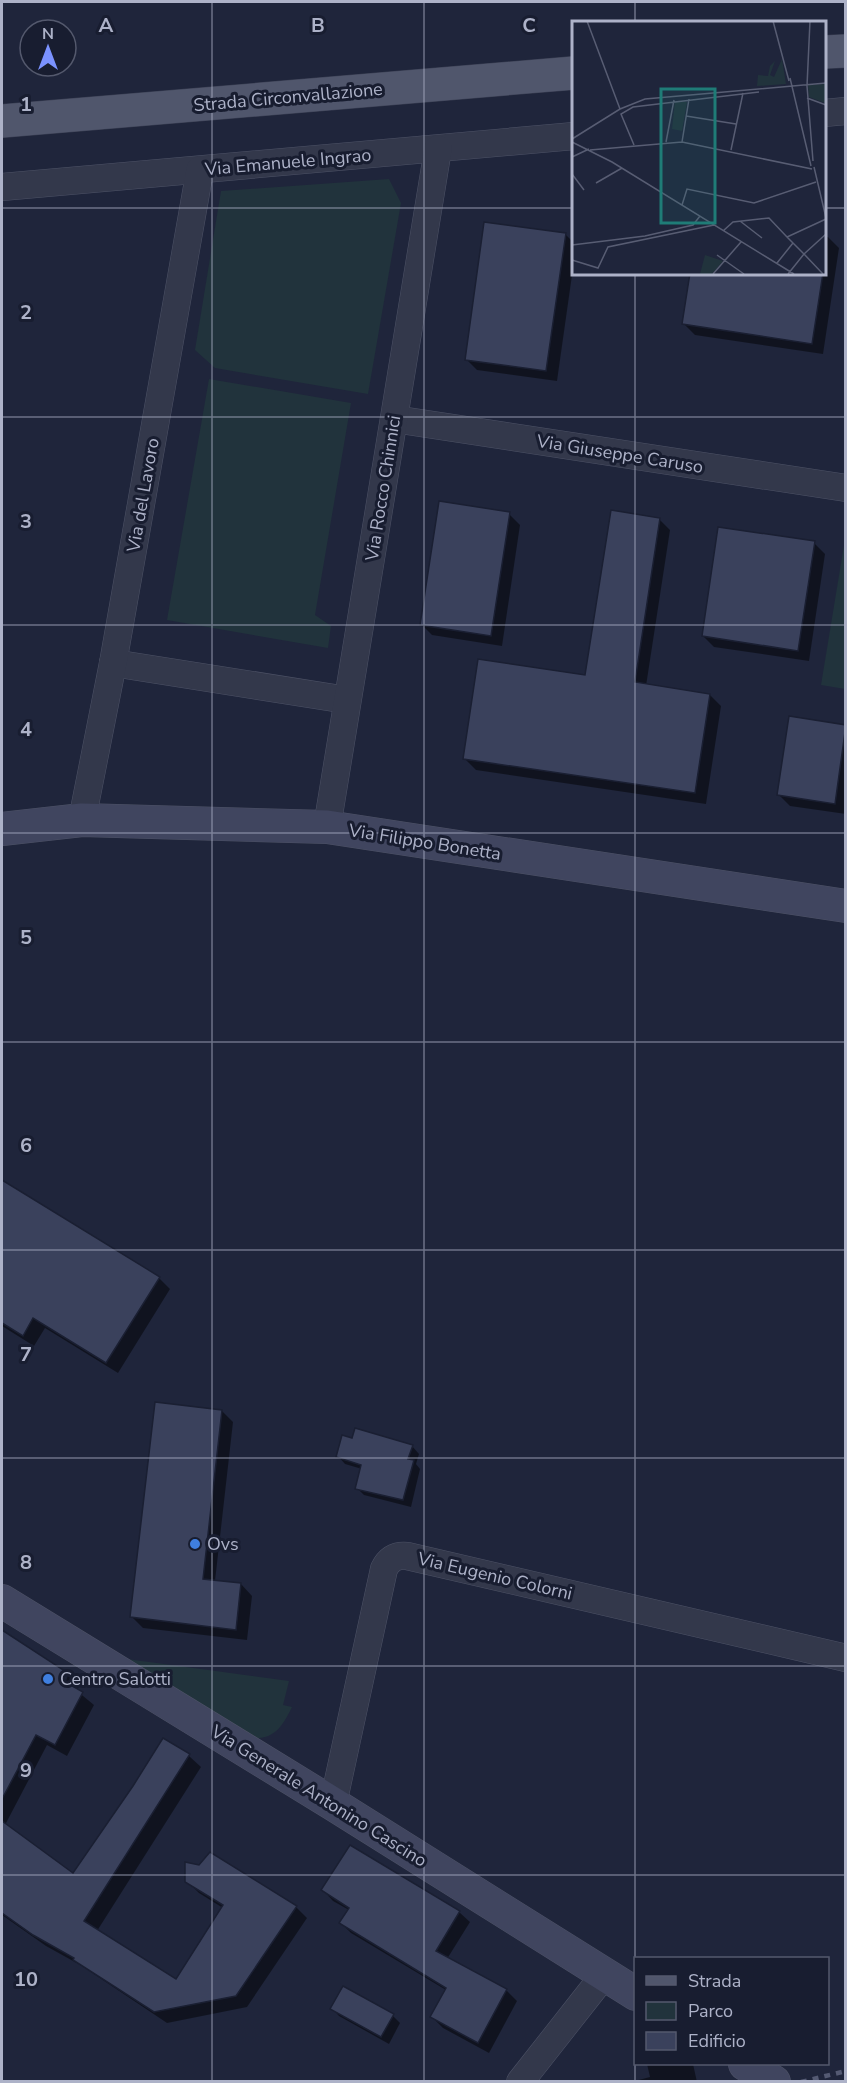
<svg xmlns="http://www.w3.org/2000/svg" width="847" height="2083" font-family="'Nunito Sans',sans-serif">
	<style>
		.green { fill: #21333c }
		.shadow { fill: #0007 }
		.building { fill: #3a415c; stroke: #1a1f32; stroke-width: 1.5 }
		.lines { fill: none; stroke-linecap: round; stroke-linejoin: round }
		.street-casing { stroke: #4d5266; stroke-width: 28 }
		.secondary-casing { stroke: #4d5266; stroke-width: 34 }
		.primary-casing { stroke: #3c4155; stroke-width: 34 }
		.street { stroke: #33384b; stroke-width: 27 }
		.secondary { stroke: #40455f; stroke-width: 33 }
		.primary { stroke: #50566c; stroke-width: 33 }
		.rail { stroke: #545a73; stroke-width: 4.5; stroke-dasharray: 6 6; stroke-linecap: butt }
		.grid { fill: none; stroke: #adb2c8; stroke-width: 1.5; stroke-opacity: 0.55 }
		.shop-dot { fill: #3f7fe0; stroke: #181d30; stroke-width: 2 }
		.labels { text-anchor: middle; dominant-baseline: central; stroke-width: 6; stroke-linejoin: round; paint-order: stroke }
		.street-label { font-size: 18px; fill: #adb2c8; stroke: #181d30 }
		.poi-label { font-size: 18px; fill: #adb2c8; stroke: #181d30; text-anchor: start }
		.inset-road { fill: none; stroke: #585d73; stroke-width: 1.5 }
		.view { fill: #1f7c77; fill-opacity: 0.15; stroke: #1f7c77; stroke-width: 3 }
		.inset-edge { fill: none; stroke: #adb2c8; stroke-width: 3 }
		.grid-label { font-size: 20px; text-anchor: middle; font-weight: bold; fill: #adb2c8; stroke: #181d30; stroke-width: 6; stroke-linejoin: round; paint-order: stroke }
	</style>
	<rect width="100%" height="100%" fill="#1f253b"/>
	<g class="green">
		<path d="M389,179L401,203L368,394L215,368L195,350L221,191Z"/>
		<path d="M209,379L351,403L315,615L331,626L328,648L167,620Z"/>
		<path d="M845,539V689L821,685Z"/>
		<path d="M127,1659L289,1681L283,1705L292,1707C283,1725 275,1740 252,1738Z"/>
	</g>
	<g class="shadow">
		<path d="M565,234L574,243V261L557,381L477,370L466,359Z"/>
		<path d="M824,237H828L839,248L823,354L695,335L684,324L692,273H824Z"/>
		<path d="M509,514L520,525L502,646L432,635L421,624Z"/>
		<path d="M659,519L670,530L646,686L710,695L721,706L706,804L476,770L465,759L587,677Z"/>
		<path d="M814,543L825,554L809,661L714,647L703,636Z"/>
		<path d="M846,726V814L790,806L779,795Z"/>
		<path d="M2,1182L159,1278L170,1289L118,1373L45,1328L34,1346L2,1326Z"/>
		<path d="M222,1411L233,1422L215,1581L241,1584L252,1596L247,1640L143,1628L132,1617Z"/>
		<path d="M353,1439L412,1446L419,1454L416,1464L420,1469L411,1507L364,1495L357,1488L362,1469L345,1464L338,1456Z"/>
		<path d="M2,1632L67,1674L79,1686L77,1691L94,1705L67,1756L47,1745L5,1825L73,1875L134,1787L163,1740L189,1756L201,1767L97,1931L176,1981L223,1908L199,1893L187,1881L296,1907L307,1918L247,2007L167,2023L82,1966L46,1946L2,1915Z"/>
		<path d="M323,1890L459,1912L470,1922L447,1959L506,1990L517,2001L489,2053L443,2028L432,2017L446,1990L351,1933L341,1923L349,1910L333,1901Z"/>
		<path d="M332,2008L393,2016L400,2023L389,2044L339,2016Z"/>
		<path d="M647,2064H693L697,2082H631L650,2077Z"/>
	</g>
	<g class="building">
		<path d="M484,222L566,233L546,371L465,360Z"/>
		<path d="M690,273H823L812,344L682,324Z"/>
		<path d="M439,501L510,512L491,636L420,625Z"/>
		<path d="M611,510L660,518L635,682L710,694L695,793L463,759L478,659L585,675Z"/>
		<path d="M718,527L815,541L798,651L702,636Z"/>
		<path d="M789,716L846,725L835,804L777,795Z"/>
		<path d="M2,1180L160,1277L106,1363L33,1318L23,1336L2,1323Z"/>
		<path d="M155,1402L222,1410L203,1579L241,1583L236,1630L130,1617Z"/>
		<path d="M355,1428L413,1445L408,1459L414,1460L403,1500L355,1489L361,1465L336,1457L342,1435L352,1438Z"/>
		<path d="M2,1630L68,1673L65,1682L83,1692L55,1745L36,1735L2,1799Z"/>
		<path d="M163,1738L190,1754L84,1921L176,1979L223,1905L185,1882V1862L199,1865L210,1852L297,1906L236,1996L154,2012L73,1960L74,1958L33,1935L2,1913V1821L73,1873L133,1786Z"/>
		<path d="M350,1845L460,1911L436,1951L507,1989L478,2043L430,2017L446,1988L339,1923L349,1908L321,1890Z"/>
		<path d="M343,1986L394,2014L381,2037L330,2009Z"/>
	</g>
	<g class="lines">
		<defs>
			<g id="street">
				<path d="M824,113L846,111"/>
				<path d="M2,187L574,136"/>
				<path d="M394,419L846,488"/>
				<path d="M113,663L347,700"/>
				<path d="M82,820L113,663L200,170"/>
				<path d="M327,827L438,149"/>
				<path d="M333,1804L384,1569C389,1559 396,1555 407,1556L846,1658"/>
				<path d="M520,2082L605,1974"/>
			</g>
			<g id="secondary">
				<path d="M2,829L82,820L327,827L846,906"/>
				<path d="M2,1601L333,1804L636,1994"/>
				<path d="M745,2064L774,2082"/>
			</g>
			<g id="primary">
				<path d="M824,52L846,51"/>
				<path d="M2,121L574,73"/>
			</g>
		</defs>
		<use href="#street" class="street-casing"/>
		<use href="#secondary" class="secondary-casing"/>
		<use href="#primary" class="primary-casing"/>
		<use href="#street" class="street"/>
		<use href="#secondary" class="secondary"/>
		<use href="#primary" class="primary"/>
		<path class="rail" d="M801,2082L846,2071"/>
	</g>
	<path class="grid" d="M212,2V2082M424,2V2082M635,2V22M2,208H574M824,208H846M635,273V2082M2,417H846M2,625H846M2,833H846M2,1042H846M2,1250H846M2,1458H846M2,1666H846M2,1875H846"/>
	<g class="shop-dot">
		<circle cx="195" cy="1544" r="6"/>
		<circle cx="48" cy="1679" r="6"/>
	</g>
	<g class="labels">
		<g class="street-label">
			<text transform="translate(288 97) rotate(-5)">Strada Circonvallazione</text>
			<text transform="translate(288 162) rotate(-5)">Via Emanuele Ingrao</text>
			<text transform="translate(620 454) rotate(9)">Via Giuseppe Caruso</text>
			<text transform="translate(383 488) rotate(-81)">Via Rocco Chinnici</text>
			<text transform="translate(143 495) rotate(-80)">Via del Lavoro</text>
			<text transform="translate(425 842) rotate(9)">Via Filippo Bonetta</text>
			<text transform="translate(495 1576) rotate(13)">Via Eugenio Colorni</text>
			<text transform="translate(319 1796) rotate(32)">Via Generale Antonino Cascino</text>
		</g>
		<g class="poi-label">
			<text x="207" y="1544">Ovs</text>
			<text x="60" y="1679">Centro Salotti</text>
		</g>
	</g>
	<g transform="translate(572 21)">
		<rect width="254" height="254" fill="#1f253b"/>
		<path d="M210,38L214,63L185,65L186,54L196,55L198,45L203,40L198,54L202,56ZM253,63V82L237,76L236,64ZM103,80L115,81L110,110L100,108ZM133,234L151,240L140,253H128Z" fill="#21333c"/>
		<path class="inset-road" d="M15,0L48,88M201,0L217,60M238,0L235,65L241,140M218,57L239,145M235,77L254,84M114,95L164,103M0,118L48,88L73,78L254,62M0,121L40,141L222,253M94,121L102,79M110,121L117,78M62,124L49,93L61,86L187,71M18,129L110,121L240,148M159,129L171,72M0,136L17,128M242,146L254,197M0,153L12,169M24,162L50,147M110,184L115,168L182,182L244,161M168,200L190,217M151,210L161,201L197,197L215,216M0,224L73,215L121,204L128,195M145,234L172,253M0,239L26,247L36,226L142,204M205,242L221,222M141,253L169,221M216,253L232,233L215,216L254,198M251,253L232,233L254,213"/>
		<path class="view" d="M89,68H143V202H89Z"/>
		<rect width="254" height="254" class="inset-edge"/>
	</g>
	<g class="grid-label">
		<text x="106" y="32">A</text>
		<text x="318" y="32">B</text>
		<text x="529" y="32">C</text>
		<text x="26" y="111">1</text>
		<text x="26" y="319">2</text>
		<text x="26" y="528">3</text>
		<text x="26" y="736">4</text>
		<text x="26" y="944">5</text>
		<text x="26" y="1152">6</text>
		<text x="26" y="1361">7</text>
		<text x="26" y="1569">8</text>
		<text x="26" y="1777">9</text>
		<text x="26" y="1986">10</text>
	</g>
	<rect width="847" height="2083" fill="none" stroke="#adb2c8" stroke-width="6"/>
	<rect x="634" y="1957" width="195" height="108" fill="#181d30" stroke="#54596d" stroke-width="1.5"/>
	<rect x="646" y="1976" width="30" height="9" fill="#50566c" stroke="#54596d" stroke-width="1.5"/>
	<text x="688" y="1987" font-size="18" fill="#adb2c8">Strada</text>
	<rect x="646" y="2002" width="30" height="18" fill="#21333c" stroke="#54596d" stroke-width="1.5"/>
	<text x="688" y="2017" font-size="18" fill="#adb2c8">Parco</text>
	<rect x="646" y="2032" width="30" height="18" fill="#3a415c" stroke="#54596d" stroke-width="1.5"/>
	<text x="688" y="2047" font-size="18" fill="#adb2c8">Edificio</text>
	<g transform="translate(48 48)"><circle r="28" fill="#181d30" stroke="#54596d" stroke-width="1.5"/>
	<path d="M0-4.5L10 22L0 15L-10 22Z" fill="#7b92ff"/>
	<text y="-9" font-size="16" font-weight="bold" text-anchor="middle" fill="#adb2c8">N</text>
	</g>
</svg>
